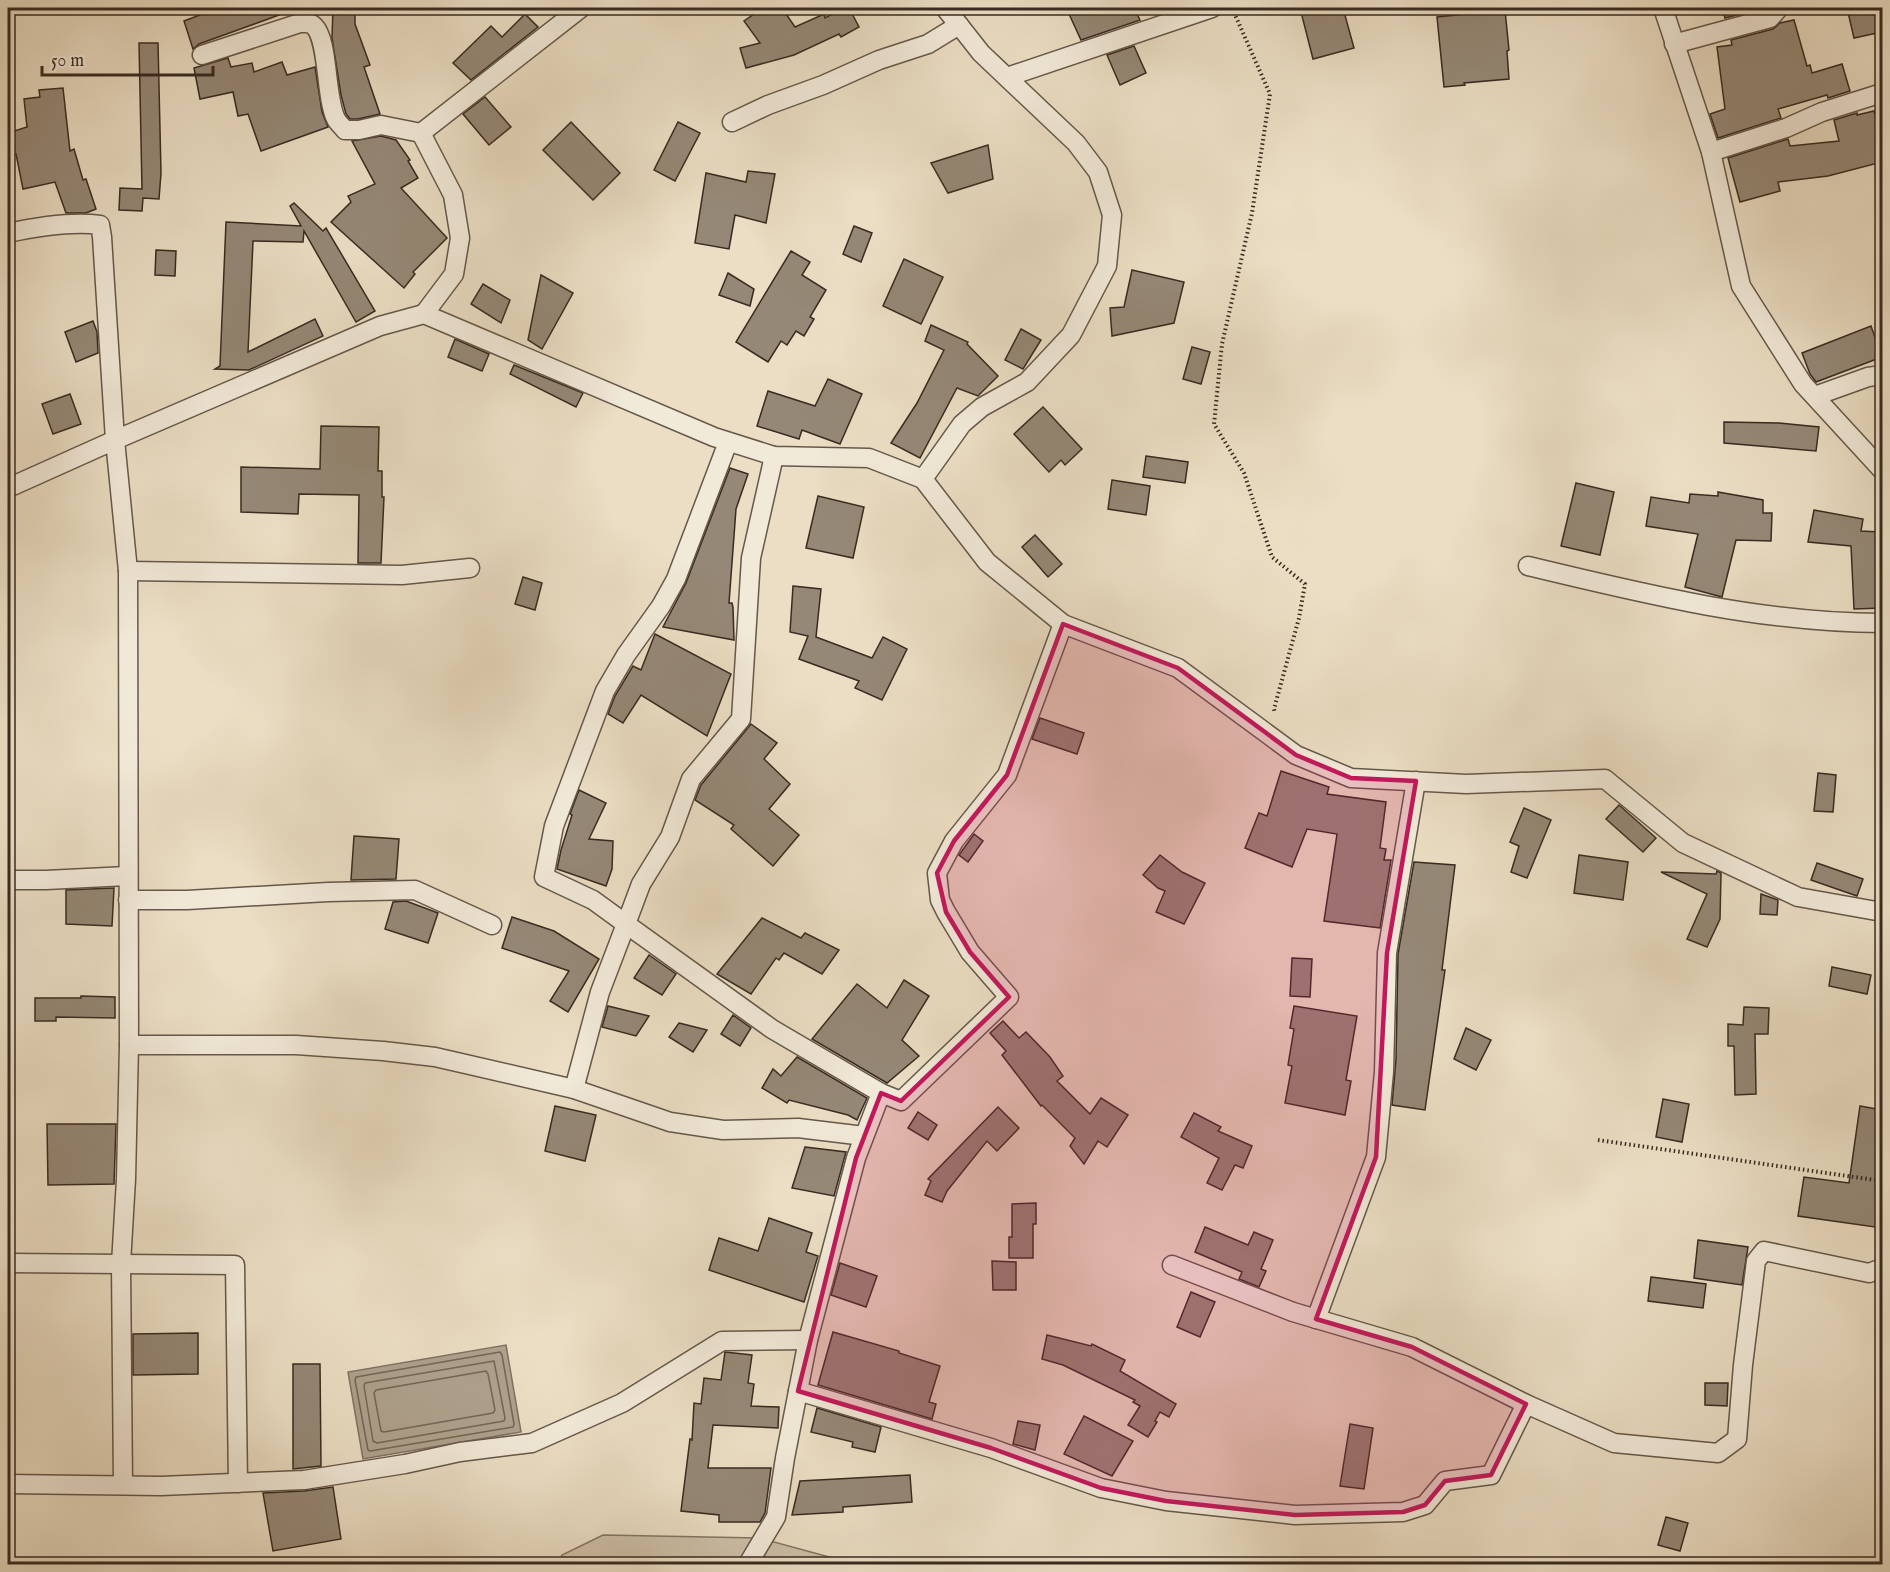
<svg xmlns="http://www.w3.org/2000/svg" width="1890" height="1572" font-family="'IM FELL English',serif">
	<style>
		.green { fill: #cdc0a8; stroke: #827664; stroke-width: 1.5 }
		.water { fill: #aea18d; stroke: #7f7262; stroke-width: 1.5 }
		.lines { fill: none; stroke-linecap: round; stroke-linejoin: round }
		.shore { stroke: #736657; stroke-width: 1.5 }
		.building { fill: #958876; stroke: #382b21; stroke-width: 1.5 }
		.minor-casing { stroke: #65584a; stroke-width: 21 }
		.path { stroke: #382b21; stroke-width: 4; stroke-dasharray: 1.5 3; stroke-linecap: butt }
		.minor { stroke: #f2ead9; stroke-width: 18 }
		.marked { fill: #c2185b; fill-opacity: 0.2; stroke: #c2185b; stroke-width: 4.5; stroke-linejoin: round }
	</style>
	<rect width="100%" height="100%" fill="#ebdec4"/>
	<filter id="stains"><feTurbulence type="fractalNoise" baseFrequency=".00333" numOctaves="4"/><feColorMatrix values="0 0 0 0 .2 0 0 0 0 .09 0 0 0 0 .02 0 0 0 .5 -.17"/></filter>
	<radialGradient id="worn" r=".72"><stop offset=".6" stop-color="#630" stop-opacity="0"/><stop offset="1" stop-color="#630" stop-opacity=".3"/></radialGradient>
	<path class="green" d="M603,1535L759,1538L855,1564H557L562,1555Z"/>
	<path class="water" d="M506,1345L521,1432L363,1459L348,1372Z"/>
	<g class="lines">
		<g class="shore">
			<path d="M500,1352L502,1355L514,1424L513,1427L370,1451L368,1450L355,1380L356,1377Z"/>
			<path d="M494,1361L505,1418L504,1421L377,1443L373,1441L364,1386L365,1383Z"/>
			<path d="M486,1371L488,1374L495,1410L493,1413L384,1432L381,1431L374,1393L376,1390Z"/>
		</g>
	</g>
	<g class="building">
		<path d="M218,8H293V10L199,44L193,49L184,21Z"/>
		<path d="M333,8H355V24L370,65L364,67L380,114L358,119H350L346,114L341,95L332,38Z"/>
		<path d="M763,8H782L795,27L824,14L825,18L844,8H849L859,27L841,37L839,34L794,55L746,68L740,48L760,43L744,21Z"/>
		<path d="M1084,8H1134L1140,20L1081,40L1069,14Z"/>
		<path d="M1300,8H1343L1354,48L1313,59Z"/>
		<path d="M1722,8H1760V9L1725,18Z"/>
		<path d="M1847,8H1879L1882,32L1854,38Z"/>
		<path d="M1505,10L1509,50L1507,51L1509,79L1464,83L1465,85L1444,87L1437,17Z"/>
		<path d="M525,14L538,27L471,80L453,63L491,26L502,37Z"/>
		<path d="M1794,20L1807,66L1810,65L1812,73L1842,64L1850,91L1828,98L1827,95L1778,109L1781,118L1718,138L1710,114L1725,109L1717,47L1732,45L1731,40L1773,29L1780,23Z"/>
		<path d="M139,43H158L161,173L159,199L143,198L142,211L119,210L120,188L142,189Z"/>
		<path d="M1134,46L1146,73L1120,85L1107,55Z"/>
		<path d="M228,58L231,67L252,63L254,72L282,62L287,75L315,67L322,112L328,127L261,151L248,114L238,116L233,92L200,99L194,68Z"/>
		<path d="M63,88L70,151L74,149L83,180L86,179L96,209L86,213H66L55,182L23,189L16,154L12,156L8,142V133L27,127L24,99L40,97L39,90Z"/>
		<path d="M485,97L511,127L489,145L463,114Z"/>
		<path d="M1874,111L1882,141V162L1828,176L1778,182L1780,191L1740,202L1728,158L1788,139L1790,146L1839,141L1834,120L1857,113V115Z"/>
		<path d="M571,122L620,173L593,200L543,150Z"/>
		<path d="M678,122L700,133L675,181L654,170Z"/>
		<path d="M381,136L396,140L410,160L408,161L418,178L401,188L447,238L413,272L415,274L404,288L331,222L351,202L348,196L375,184L352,141Z"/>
		<path d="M988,145L993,179L948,193L931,163Z"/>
		<path d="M748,171L775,174L766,223L735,215L729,249L695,243L706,173L746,182Z"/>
		<path d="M294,203L323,231L326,228L375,311L356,322L304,231L303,242L253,241L248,352L315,319L323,336L249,370L215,369L220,366L226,222L301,226L290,206Z"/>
		<path d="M854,226L872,233L861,262L843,254Z"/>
		<path d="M156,250L176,251L175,276L155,275Z"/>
		<path d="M791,251L810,262L802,275L826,290L810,317L814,319L804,336L796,331L787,345L781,341L768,362L736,342Z"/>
		<path d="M904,259L943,277L921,324L883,306Z"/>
		<path d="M1132,270L1184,282L1174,323L1112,336L1110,308L1124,307Z"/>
		<path d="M728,273L754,289L750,306L719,295Z"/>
		<path d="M541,275L573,293L542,349L528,340Z"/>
		<path d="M483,284L510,300L501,323L471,304Z"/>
		<path d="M93,321L97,332L98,353L76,362L65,332Z"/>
		<path d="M931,325L968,342L967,344L998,376L978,396L957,388L920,458L891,443L917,403L944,350L925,341Z"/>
		<path d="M1871,326L1882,357L1816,382L1810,374L1802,353Z"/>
		<path d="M1021,329L1041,340L1023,369L1005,360Z"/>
		<path d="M455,339L489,354L482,371L448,357Z"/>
		<path d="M1192,347L1210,352L1201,384L1183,379Z"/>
		<path d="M514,365L583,393L576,407L510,374Z"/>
		<path d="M828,379L862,394L840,444L802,430L799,439L757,426L768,391L815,406Z"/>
		<path d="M70,394L81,424L53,434L42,404Z"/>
		<path d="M1043,407L1082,449L1065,465L1061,460L1049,472L1014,434Z"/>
		<path d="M1724,422L1779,423L1819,427L1816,451L1724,443Z"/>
		<path d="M321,426L379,427L378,471H382V497H384L381,563H358L359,495L299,494L298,514L241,512V467L320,469Z"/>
		<path d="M1146,456L1188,462L1185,483L1143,477Z"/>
		<path d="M730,468L748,474L736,509L729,603H732L733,607L734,640L663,627L686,583Z"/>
		<path d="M1112,480L1150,486L1146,515L1108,509Z"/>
		<path d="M1576,483L1614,492L1600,555L1561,546Z"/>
		<path d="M1718,492L1763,500V513H1772L1771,541L1736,540L1722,597L1685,587L1698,534L1646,526L1651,497L1689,503L1690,494L1718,496Z"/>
		<path d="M818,496L864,507L853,558L806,548Z"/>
		<path d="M1814,510L1863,519L1861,531L1880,532L1882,608L1854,609L1851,546L1808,542Z"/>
		<path d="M1035,535L1062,564L1048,577L1022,547Z"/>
		<path d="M523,577L542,583L535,610L515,604Z"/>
		<path d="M793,586L821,589L816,637L872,658L883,637L907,649L882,700L855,688L859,681L799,659L808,636L790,632Z"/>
		<path d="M655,634L731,674L707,736L641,695L623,723L608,714L615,696L633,666L641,670Z"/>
		<path d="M1040,718L1084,733L1077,754L1032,739Z"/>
		<path d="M751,724L777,743L764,759L790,784L769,809L799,835L773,866L731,829L734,825L695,800L701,785Z"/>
		<path d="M1281,771L1329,787L1327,794L1386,802L1380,848L1386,849L1384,860H1391L1380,928L1324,921L1337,834L1307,829L1292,867L1245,848L1259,813L1267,816Z"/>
		<path d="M1818,773L1836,775L1833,812L1814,811Z"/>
		<path d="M579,790L606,803L589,839L613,841L612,869L606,886L557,869L561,850L572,815L570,814Z"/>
		<path d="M1619,805L1656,838L1643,852L1606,819Z"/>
		<path d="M1524,808L1551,820L1527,878L1511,872L1519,846L1510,842Z"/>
		<path d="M974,834L983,841L968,862L959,855Z"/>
		<path d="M354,836L399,839L396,879L351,880Z"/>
		<path d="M1160,855L1182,872L1205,883L1184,924L1156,912L1165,891L1158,888L1143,875Z"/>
		<path d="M1579,855L1628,862L1623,900L1574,893Z"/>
		<path d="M1414,862L1455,865L1442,970H1445L1425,1110L1392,1105L1396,1059L1398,954Z"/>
		<path d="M1817,863L1863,879L1857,896L1811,880Z"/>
		<path d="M1717,871L1721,873L1720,919L1707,947L1687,939L1707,894L1661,872L1716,874Z"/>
		<path d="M114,888L112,926L66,924V890Z"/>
		<path d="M1761,894L1778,900L1777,915L1760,914Z"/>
		<path d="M406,901L438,913L428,943L385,929L393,902Z"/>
		<path d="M512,917L554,931L599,959L568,1012L550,1001L569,971L502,948Z"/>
		<path d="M762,918L801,938L805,933L839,950L822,974L784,953L779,960L776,958L751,994L717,974Z"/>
		<path d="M649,955L676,974L662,995L634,978Z"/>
		<path d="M1292,958L1312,959L1310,997L1290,996Z"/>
		<path d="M1832,967L1871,975L1867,994L1829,986Z"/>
		<path d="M904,980L929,996L902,1040L919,1056L887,1083L812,1039L857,984L887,1008Z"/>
		<path d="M81,996L115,997V1018L56,1017V1021H35V998H81Z"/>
		<path d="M608,1006L649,1016L636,1036L602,1027Z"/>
		<path d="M1294,1006L1357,1016L1346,1080L1351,1081L1345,1115L1285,1103L1292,1066L1288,1065L1294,1029L1290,1028Z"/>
		<path d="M1744,1007L1769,1008L1768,1034H1755L1756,1094L1735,1095L1734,1046H1728V1024L1743,1025Z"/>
		<path d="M733,1015L751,1028L740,1046L721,1034Z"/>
		<path d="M1003,1021L1019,1038L1026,1032L1050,1057L1063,1076L1057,1081L1090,1114L1101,1098L1128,1115L1107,1147L1098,1141L1084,1164L1070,1146L1075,1138L1042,1105L1041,1106L1002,1055L1006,1051L990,1033Z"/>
		<path d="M679,1023L707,1030L693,1052L669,1037Z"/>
		<path d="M1466,1028L1491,1040L1476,1070L1454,1059Z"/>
		<path d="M797,1057L867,1098L857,1120L848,1115L789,1100L787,1103L762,1088L773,1069L781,1076Z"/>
		<path d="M1663,1099L1689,1104L1682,1142L1656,1137Z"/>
		<path d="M555,1106L596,1115L585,1161L545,1151Z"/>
		<path d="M1860,1106L1882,1110V1228L1798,1216L1804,1177L1849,1183Z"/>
		<path d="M998,1107L1019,1128L997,1151L987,1141L947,1191L942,1202L925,1195L931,1181L928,1179Z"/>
		<path d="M918,1112L937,1125L928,1140L908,1128Z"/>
		<path d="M1194,1113L1221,1127L1218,1131L1252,1146L1243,1168L1235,1165L1222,1190L1207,1183L1219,1158L1181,1137Z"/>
		<path d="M47,1124H116L114,1184L48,1185Z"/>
		<path d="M805,1147L846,1152L834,1196L792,1188Z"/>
		<path d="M1036,1203V1224H1033V1258H1009V1237H1012V1204Z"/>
		<path d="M769,1218L812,1233L806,1252L818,1256L804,1302L709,1270L719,1238L758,1251Z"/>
		<path d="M1205,1227L1248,1245L1254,1232L1273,1240L1261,1269L1266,1271L1259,1287L1239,1279L1242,1272L1195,1252Z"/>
		<path d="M1698,1240L1748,1247L1742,1285L1694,1278Z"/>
		<path d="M992,1261L1016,1262V1290H993Z"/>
		<path d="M840,1263L877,1276L866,1307L831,1295Z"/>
		<path d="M1651,1277L1706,1284L1703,1308L1648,1301Z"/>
		<path d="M1191,1292L1215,1302L1200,1337L1177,1327Z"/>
		<path d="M833,1332L899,1351V1353L940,1366L929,1402L936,1404L932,1419L818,1385Z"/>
		<path d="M198,1333V1374L133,1375V1334Z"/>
		<path d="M1047,1335L1091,1346L1092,1344L1125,1360L1120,1371L1176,1404L1169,1417L1160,1412L1155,1421L1157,1422L1148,1437L1128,1425L1140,1406L1133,1402L1135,1400L1063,1365L1042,1359Z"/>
		<path d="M725,1352L752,1355L748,1383L754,1384L751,1406L779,1407L778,1428L713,1425L708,1468H771L765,1513L760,1522H719V1515L681,1511L690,1439L692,1440L694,1403L701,1404L704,1378L721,1380Z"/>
		<path d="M293,1364H320L321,1466L293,1469Z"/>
		<path d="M1705,1383H1728L1727,1406L1705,1405Z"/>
		<path d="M817,1408L881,1427L875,1452L852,1447L853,1442L811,1432Z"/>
		<path d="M1084,1416L1133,1441L1112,1476L1064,1454Z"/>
		<path d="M1018,1421L1040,1425L1035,1450L1013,1444Z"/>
		<path d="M1350,1424L1373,1428L1364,1489L1340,1486Z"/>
		<path d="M910,1475L912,1502L843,1507V1512L792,1515L800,1481Z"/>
		<path d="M333,1487L341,1539L273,1551L263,1493L304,1491Z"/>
		<path d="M1666,1517L1688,1523L1680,1551L1658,1545Z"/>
	</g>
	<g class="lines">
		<defs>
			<g id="minor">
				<path d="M945,8L959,25"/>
				<path d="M1663,8L1711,152L1741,286L1803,384L1882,470"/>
				<path d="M1674,44L1770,18L1779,8"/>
				<path d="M202,55L300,23C305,23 310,22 314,26C329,40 325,97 336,119C338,123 342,126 345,130H359L381,125L421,133"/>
				<path d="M1007,77L1212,8"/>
				<path d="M732,122L768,105L823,85L879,60L928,44L959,25L981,53L1076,143L1098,172L1112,215L1107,266L1071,335L1027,382L982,407L962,424L923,479"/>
				<path d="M1711,152L1786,128L1822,112L1882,93"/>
				<path d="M8,233C36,227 70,221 100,225L102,237L115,440L128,571L129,1045L126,1179L121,1264L123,1485"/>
				<path d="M424,314L454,274L460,238L453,195L421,133L581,8"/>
				<path d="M1815,396L1868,377L1882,375"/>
				<path d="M8,488L115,440L380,326L424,314L714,437L774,456L869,458L923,479L987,562L1063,624L1178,668L1296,755L1351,778L1466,784L1605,779L1683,843L1798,897L1882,912"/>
				<path d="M1528,566C1644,594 1763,623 1882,623"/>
				<path d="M128,571L402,575L470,568"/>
				<path d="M8,880H46L127,876"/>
				<path d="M128,900H187L328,892L415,890L492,925"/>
				<path d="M129,1045H296L383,1051L435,1057L574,1089L670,1122L723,1130L798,1128L864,1136"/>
				<path d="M574,1089L600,992L626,924L593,900L544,877L554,826L605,691L626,655L661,606L676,579L728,442"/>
				<path d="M881,1093L901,1101L1009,997L970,952L946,912L940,900L937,873L954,841L1007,775L1063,624"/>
				<path d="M8,1263L235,1265L238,1483"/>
				<path d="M1172,1265L1293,1312L1412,1347L1526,1404"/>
				<path d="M1316,1319L1376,1157L1384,1072L1387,953L1416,781"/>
				<path d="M798,1391L991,1448L1101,1488L1166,1501L1295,1515L1403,1512L1425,1505L1445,1481L1491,1475L1526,1404L1614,1443L1718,1453L1737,1439L1743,1365L1756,1261L1764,1251L1869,1273L1882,1268"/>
				<path d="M8,1484L161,1486L304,1480L405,1464L460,1452L532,1443L622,1403L722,1341L808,1340"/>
				<path d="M748,1564L776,1517L785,1458L808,1340L856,1158L881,1093L772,1029L626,924L641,884L670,837L691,779L741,719L751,558L774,456"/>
			</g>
		</defs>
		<use href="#minor" class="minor-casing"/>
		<g class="path">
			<path d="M1232,8L1270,94L1252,213L1222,344L1214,424L1244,473L1272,557L1305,584L1299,618L1274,709L1275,713"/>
			<path d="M1598,1140L1882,1181"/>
		</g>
		<use href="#minor" class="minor"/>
	</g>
	<path class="marked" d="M1063,624L1178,668L1296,755L1351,778L1416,781L1387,953L1376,1157L1316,1319L1412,1347L1526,1404L1491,1475L1445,1481L1425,1505L1403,1512L1295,1515L1166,1501L1101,1488L991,1448L798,1391L856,1158L881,1093L901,1101L1009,997L970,952L946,912L937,873L954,841L1007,775Z"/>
	<rect width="1890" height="1572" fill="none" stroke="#ebdec4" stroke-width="30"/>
	<rect x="9" y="9" width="1872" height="1554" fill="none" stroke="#382b21" stroke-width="3"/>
	<rect x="15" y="15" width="1860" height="1542" fill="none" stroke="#382b21" stroke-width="1.5"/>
	<path d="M42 66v9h171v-9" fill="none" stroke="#382b21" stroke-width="3"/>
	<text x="51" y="66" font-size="18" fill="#382b21" stroke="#f2ead9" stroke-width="4.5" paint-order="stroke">50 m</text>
	<rect width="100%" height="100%" filter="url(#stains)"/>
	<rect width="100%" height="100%" fill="url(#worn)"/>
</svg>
